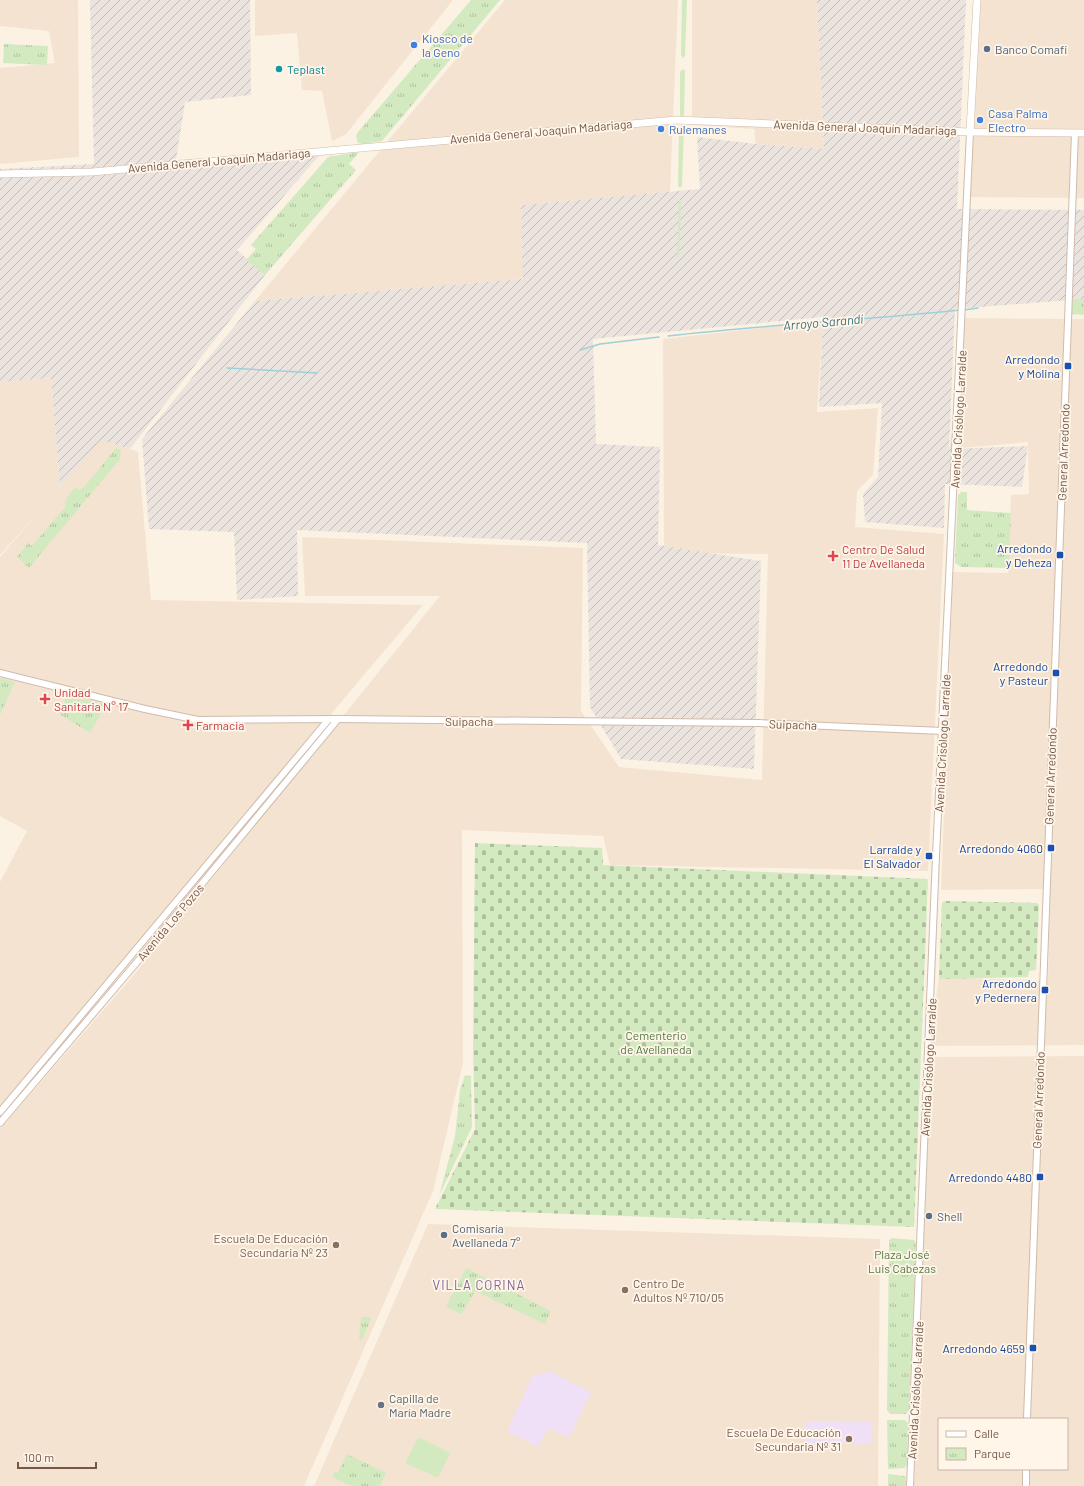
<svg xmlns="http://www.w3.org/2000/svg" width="1084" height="1486" font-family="Barlow,sans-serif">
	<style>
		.residential { fill: #f4e3d1; fill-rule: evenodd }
		.industrial { fill: url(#industrial-furrows) }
		.education { fill: #efe0f8 }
		.green { fill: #d3eac1 }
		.cemetery { fill: url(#cemetery-stones) }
		.park { fill: url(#park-tufts) }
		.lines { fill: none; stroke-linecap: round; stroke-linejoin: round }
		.stream { stroke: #9dd0d8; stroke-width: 1.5 }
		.tertiary-casing { stroke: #d0bbac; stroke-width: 8 }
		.secondary-casing { stroke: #d3bba9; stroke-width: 8 }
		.tertiary { stroke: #fff; stroke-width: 6 }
		.secondary { stroke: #fff; stroke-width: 7 }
		.shop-dot { fill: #3f7fe0; stroke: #fff6e9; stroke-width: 1.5 }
		.service-dot { fill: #5c6f8a; stroke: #fff6e9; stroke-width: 1.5 }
		.culture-dot { fill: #0f9aa8; stroke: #fff6e9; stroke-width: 1.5 }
		.transit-dot { fill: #1a4fb4; stroke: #fff6e9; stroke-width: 1.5 }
		.health-dot { fill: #e0444e; stroke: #fff6e9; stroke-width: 1.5 }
		.education-dot { fill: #8d6e63; stroke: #fff6e9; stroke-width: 1.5 }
		.worship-dot { fill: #6b7280; stroke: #fff6e9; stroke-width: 1.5 }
		.labels { text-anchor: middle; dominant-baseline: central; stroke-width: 3.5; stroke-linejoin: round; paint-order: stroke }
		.shop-label { font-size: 12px; fill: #366cbe; stroke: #fff6e9; text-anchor: start }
		.service-label { font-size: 12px; fill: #4e5e75; stroke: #fff6e9; text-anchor: start }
		.culture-label { font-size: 12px; fill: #0d838f; stroke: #fff6e9; text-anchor: start }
		.street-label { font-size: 12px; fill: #745749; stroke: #fff6e9 }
		.transit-label { font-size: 12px; fill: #164399; stroke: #fff6e9; text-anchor: end }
		.health-label { font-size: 12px; fill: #be3a42; stroke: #fff6e9; text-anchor: start }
		.park-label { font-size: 12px; fill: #537a41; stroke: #fff6e9 }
		.education-label { font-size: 12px; fill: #785e54; stroke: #fff6e9; text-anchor: end }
		.worship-label { font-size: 12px; fill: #5b616d; stroke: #fff6e9; text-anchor: start }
		.water-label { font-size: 13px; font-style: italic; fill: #3f7781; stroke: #fff6e9 }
		.neighbourhood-label { font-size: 13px; letter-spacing: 1px; fill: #856498; stroke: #fff6e9 }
	</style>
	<defs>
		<pattern id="industrial-furrows" width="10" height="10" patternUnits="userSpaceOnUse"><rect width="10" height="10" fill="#ebe4de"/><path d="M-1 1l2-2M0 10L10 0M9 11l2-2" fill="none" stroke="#c3bcb6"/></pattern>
		<pattern id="cemetery-stones" width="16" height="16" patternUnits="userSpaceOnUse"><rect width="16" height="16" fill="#d3eac1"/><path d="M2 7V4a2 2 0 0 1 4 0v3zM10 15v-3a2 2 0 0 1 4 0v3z" fill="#b0c09f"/></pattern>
		<pattern id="park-tufts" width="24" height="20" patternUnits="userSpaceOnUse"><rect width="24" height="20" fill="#d3eac1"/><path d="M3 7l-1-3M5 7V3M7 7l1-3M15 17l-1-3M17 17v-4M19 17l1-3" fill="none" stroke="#b0c09f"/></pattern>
	</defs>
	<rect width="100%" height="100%" fill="#fcf2e3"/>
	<g class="residential">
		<path d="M0,0H78L79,157L0,164V68L55,63L49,31L0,26Z"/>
		<path d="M255,0H453L346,134L332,141L322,91L302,90L297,33L255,36Z"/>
		<path d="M505,0H678L670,192L521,205L524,279L255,301Z"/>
		<path d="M692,0H817L824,149L756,144L754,129L692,125Z"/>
		<path d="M977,0H1084V198L966,197Z"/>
		<path d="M964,318L1084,319V1045L930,1046L939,977L1048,981L1050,889L941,890L953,572L1008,573L1011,495L1029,494L1028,442L949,449L959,402Z"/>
		<path d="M823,321L817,412L878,408L873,475L857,491L855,527L944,534L928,871L610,865L603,836L462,830L463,1063L433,1191L304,1486H0V1129L133,976L440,596H305L302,537L583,548L581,711L619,767L762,780L768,554L664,553L663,339Z"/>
		<path d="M51,378L60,487L101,439L138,452L151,600L423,605L0,1107V882L27,831L0,816V557L37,514L0,555V382Z"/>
		<path d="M1084,1056V1486H914L929,1057ZM939,1419H1067V1469H939Z"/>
		<path d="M428,1224L880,1239L878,1486H314Z"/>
	</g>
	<g class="industrial">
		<path d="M90,0H250L251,95L185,102L176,160L324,150L237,250L265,275L130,449L101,440L60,487L51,378L0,382V169L94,164Z"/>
		<path d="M817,0H966L957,209L1084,210V299L955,309L949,449L1028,446L1022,487L945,484L944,528L865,522L863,494L878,477L882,403L819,407L823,317L593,339L596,444L660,447L658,545L761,561L754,769L621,759L590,707L587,543L297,530L298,596L237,600L234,532L149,529L142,439L255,301L523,279L521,205L700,189L697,137L756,144L824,149Z"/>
	</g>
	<g class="education">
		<path d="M551,1372L591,1392L569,1438L548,1428L538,1447L509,1432L508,1429L532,1377L540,1373Z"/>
		<path d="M806,1421L871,1422V1444L806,1443Z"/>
	</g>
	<g class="green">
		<path d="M682,0H687L685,56L683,58L681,55Z"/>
		<path d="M683,69L685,71L684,115L682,117L680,115V72Z"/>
		<path d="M682,125L684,128L682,186L680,188L678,186L679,128Z"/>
		<path d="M679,199L681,201L679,257H677Z"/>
		<path d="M418,1437L450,1453L438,1478L405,1463Z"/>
	</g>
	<g class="cemetery">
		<path d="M475,843L602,848L603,865L928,879L914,1227L435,1209L475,1129L473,1049Z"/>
		<path d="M944,901L1037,903L1039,905L1036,970L1029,971L1028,977L940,979L939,977L942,903Z"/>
	</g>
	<g class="park">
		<path d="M471,0H500L382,141L362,144L358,143L356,136L358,132Z"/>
		<path d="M4,44L48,46L47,65L3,63Z"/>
		<path d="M359,152L349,164L356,170L265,275L246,260L256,249L251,245L328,157Z"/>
		<path d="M1072,299H1084V315L1072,314Z"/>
		<path d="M117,447L121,451L120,459L29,568L17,557L28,543L32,546L65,507L66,499L75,487L79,490L84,487Z"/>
		<path d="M961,492H967V510L1011,513L1009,568L961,567L955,563L958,495Z"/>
		<path d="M1,678L15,682L0,715V680Z"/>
		<path d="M67,694L106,705L90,733L59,714Z"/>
		<path d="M465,1075L471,1076L472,1127L439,1196L455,1136L460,1090Z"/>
		<path d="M892,1238L914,1240L916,1243L909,1410L906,1414H890L887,1410L889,1240Z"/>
		<path d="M466,1268L551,1311L545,1324L475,1291L462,1314L446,1307Z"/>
		<path d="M361,1317H370L371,1319L362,1340H359Z"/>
		<path d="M887,1420H905L908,1423L907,1465L904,1468L888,1469Z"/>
		<path d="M347,1454L386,1473L380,1486H351L332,1477L335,1471L338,1473Z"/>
		<path d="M888,1474L905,1476L907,1486H888Z"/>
	</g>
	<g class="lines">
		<g class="stream">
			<path d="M964,310L978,308"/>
			<path d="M668,336C765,325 863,320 960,310"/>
			<path d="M580,350L600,344L659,337"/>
			<path d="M227,368L317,373"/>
		</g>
		<defs>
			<g id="tertiary">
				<path d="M0,673L145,709L198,720L338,719L758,723L943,731"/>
				<path d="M0,1112L329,719"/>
				<path d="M0,1123L143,955L338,719"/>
				<path d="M1027,1419L1075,133"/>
				<path d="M910,1486L936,856L970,132"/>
				<path d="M1026,1486V1469"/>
			</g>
			<g id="secondary">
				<path d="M970,132L977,0"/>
				<path d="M0,174L92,172L676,120L970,132L1084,133"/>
			</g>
		</defs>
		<use href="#tertiary" class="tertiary-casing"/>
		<use href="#secondary" class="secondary-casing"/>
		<use href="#tertiary" class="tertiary"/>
		<use href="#secondary" class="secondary"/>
	</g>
	<g class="shop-dot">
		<circle cx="414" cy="45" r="4"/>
		<circle cx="980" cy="120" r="4"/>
		<circle cx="661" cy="129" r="4"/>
	</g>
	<g class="service-dot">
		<circle cx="987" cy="49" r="4"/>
		<circle cx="929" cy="1216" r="4"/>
		<circle cx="444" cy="1235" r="4"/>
	</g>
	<circle class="culture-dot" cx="279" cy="69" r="4"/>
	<g class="transit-dot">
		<rect x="1064" y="362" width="8" height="8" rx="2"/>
		<rect x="1056" y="551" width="8" height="8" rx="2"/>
		<rect x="1052" y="669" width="8" height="8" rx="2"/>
		<rect x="1047" y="844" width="8" height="8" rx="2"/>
		<rect x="925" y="852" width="8" height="8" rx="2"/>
		<rect x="1041" y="986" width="8" height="8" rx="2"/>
		<rect x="1036" y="1173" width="8" height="8" rx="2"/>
		<rect x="1029" y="1344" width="8" height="8" rx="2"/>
	</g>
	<g class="health-dot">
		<path d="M831 550h4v4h4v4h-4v4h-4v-4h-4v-4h4z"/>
		<path d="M43 693h4v4h4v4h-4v4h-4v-4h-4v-4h4z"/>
		<path d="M186 719h4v4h4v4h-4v4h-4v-4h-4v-4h4z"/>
	</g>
	<g class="education-dot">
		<circle cx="336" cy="1245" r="4"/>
		<circle cx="625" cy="1290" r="4"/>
		<circle cx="849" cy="1439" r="4"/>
	</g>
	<circle class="worship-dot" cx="381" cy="1405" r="4"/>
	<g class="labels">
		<g class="shop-label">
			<text x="422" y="38">Kiosco de<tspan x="422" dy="14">la Geno</tspan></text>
			<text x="988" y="113">Casa Palma<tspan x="988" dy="14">Electro</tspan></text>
			<text x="669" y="129">Rulemanes</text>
		</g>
		<g class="service-label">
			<text x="995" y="49">Banco Comafi</text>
			<text x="937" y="1216">Shell</text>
			<text x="452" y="1228">Comisaría<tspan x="452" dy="14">Avellaneda 7°</tspan></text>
		</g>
		<g class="culture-label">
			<text x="287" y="69">Teplast</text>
		</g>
		<g class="street-label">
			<text transform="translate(865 127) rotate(2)">Avenida General Joaquín Madariaga</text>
			<text transform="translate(541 131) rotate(-5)">Avenida General Joaquín Madariaga</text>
			<text transform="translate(219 160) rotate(-5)">Avenida General Joaquín Madariaga</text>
			<text transform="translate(958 419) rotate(-87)">Avenida Crisólogo Larralde</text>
			<text transform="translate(1063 452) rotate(-88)">General Arredondo</text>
			<text x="469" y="721">Suipacha</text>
			<text transform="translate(793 724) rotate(2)">Suipacha</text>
			<text transform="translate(942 743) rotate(-87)">Avenida Crisólogo Larralde</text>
			<text transform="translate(1050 776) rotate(-88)">General Arredondo</text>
			<text transform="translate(170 922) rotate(-50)">Avenida Los Pozos</text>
			<text transform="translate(928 1067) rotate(-87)">Avenida Crisólogo Larralde</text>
			<text transform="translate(1038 1100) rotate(-88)">General Arredondo</text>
			<text transform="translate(915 1390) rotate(-87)">Avenida Crisólogo Larralde</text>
		</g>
		<g class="transit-label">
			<text x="1060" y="359">Arredondo<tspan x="1060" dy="14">y Molina</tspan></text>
			<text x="1052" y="548">Arredondo<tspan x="1052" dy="14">y Deheza</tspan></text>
			<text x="1048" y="666">Arredondo<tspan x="1048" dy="14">y Pasteur</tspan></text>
			<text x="1043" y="848">Arredondo 4060</text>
			<text x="921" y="849">Larralde y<tspan x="921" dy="14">El Salvador</tspan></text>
			<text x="1037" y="983">Arredondo<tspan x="1037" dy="14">y Pedernera</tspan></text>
			<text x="1032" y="1177">Arredondo 4480</text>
			<text x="1025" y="1348">Arredondo 4659</text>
		</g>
		<g class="health-label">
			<text x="842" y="549">Centro De Salud<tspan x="842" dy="14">11 De Avellaneda</tspan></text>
			<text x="54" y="692">Unidad<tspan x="54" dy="14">Sanitaria N° 17</tspan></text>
			<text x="196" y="725">Farmacia</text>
		</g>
		<g class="park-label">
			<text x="656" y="1035">Cementerio<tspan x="656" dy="14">de Avellaneda</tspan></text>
			<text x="902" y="1254">Plaza José<tspan x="902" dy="14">Luis Cabezas</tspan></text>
		</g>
		<g class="education-label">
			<text x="328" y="1238">Escuela De Educación<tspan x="328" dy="14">Secundaria Nº 23</tspan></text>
			<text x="633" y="1283" text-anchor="start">Centro De<tspan x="633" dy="14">Adultos Nº 710/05</tspan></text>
			<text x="841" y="1432">Escuela De Educación<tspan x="841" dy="14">Secundaria Nº 31</tspan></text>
		</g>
		<g class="worship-label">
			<text x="389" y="1398">Capilla de<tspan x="389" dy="14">María Madre</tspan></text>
		</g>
		<g class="water-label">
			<text transform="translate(823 322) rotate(-5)">Arroyo Sarandí</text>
		</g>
		<g class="neighbourhood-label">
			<text x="479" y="1285">VILLA CORINA</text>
		</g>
	</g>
	<rect x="938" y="1418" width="130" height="52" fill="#fff6e9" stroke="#c7b6a9"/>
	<rect x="946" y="1431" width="20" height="6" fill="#ffffff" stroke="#c7b6a9"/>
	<text x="974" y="1438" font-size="12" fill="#745749">Calle</text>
	<rect x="946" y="1448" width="20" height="12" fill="url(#park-tufts)" stroke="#c7b6a9"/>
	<text x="974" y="1458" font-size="12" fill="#745749">Parque</text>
	<path d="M18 1462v6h78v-6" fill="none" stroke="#745749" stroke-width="2"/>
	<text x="24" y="1462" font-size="12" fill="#745749" stroke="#fff6e9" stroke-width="3" paint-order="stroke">100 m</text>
</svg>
